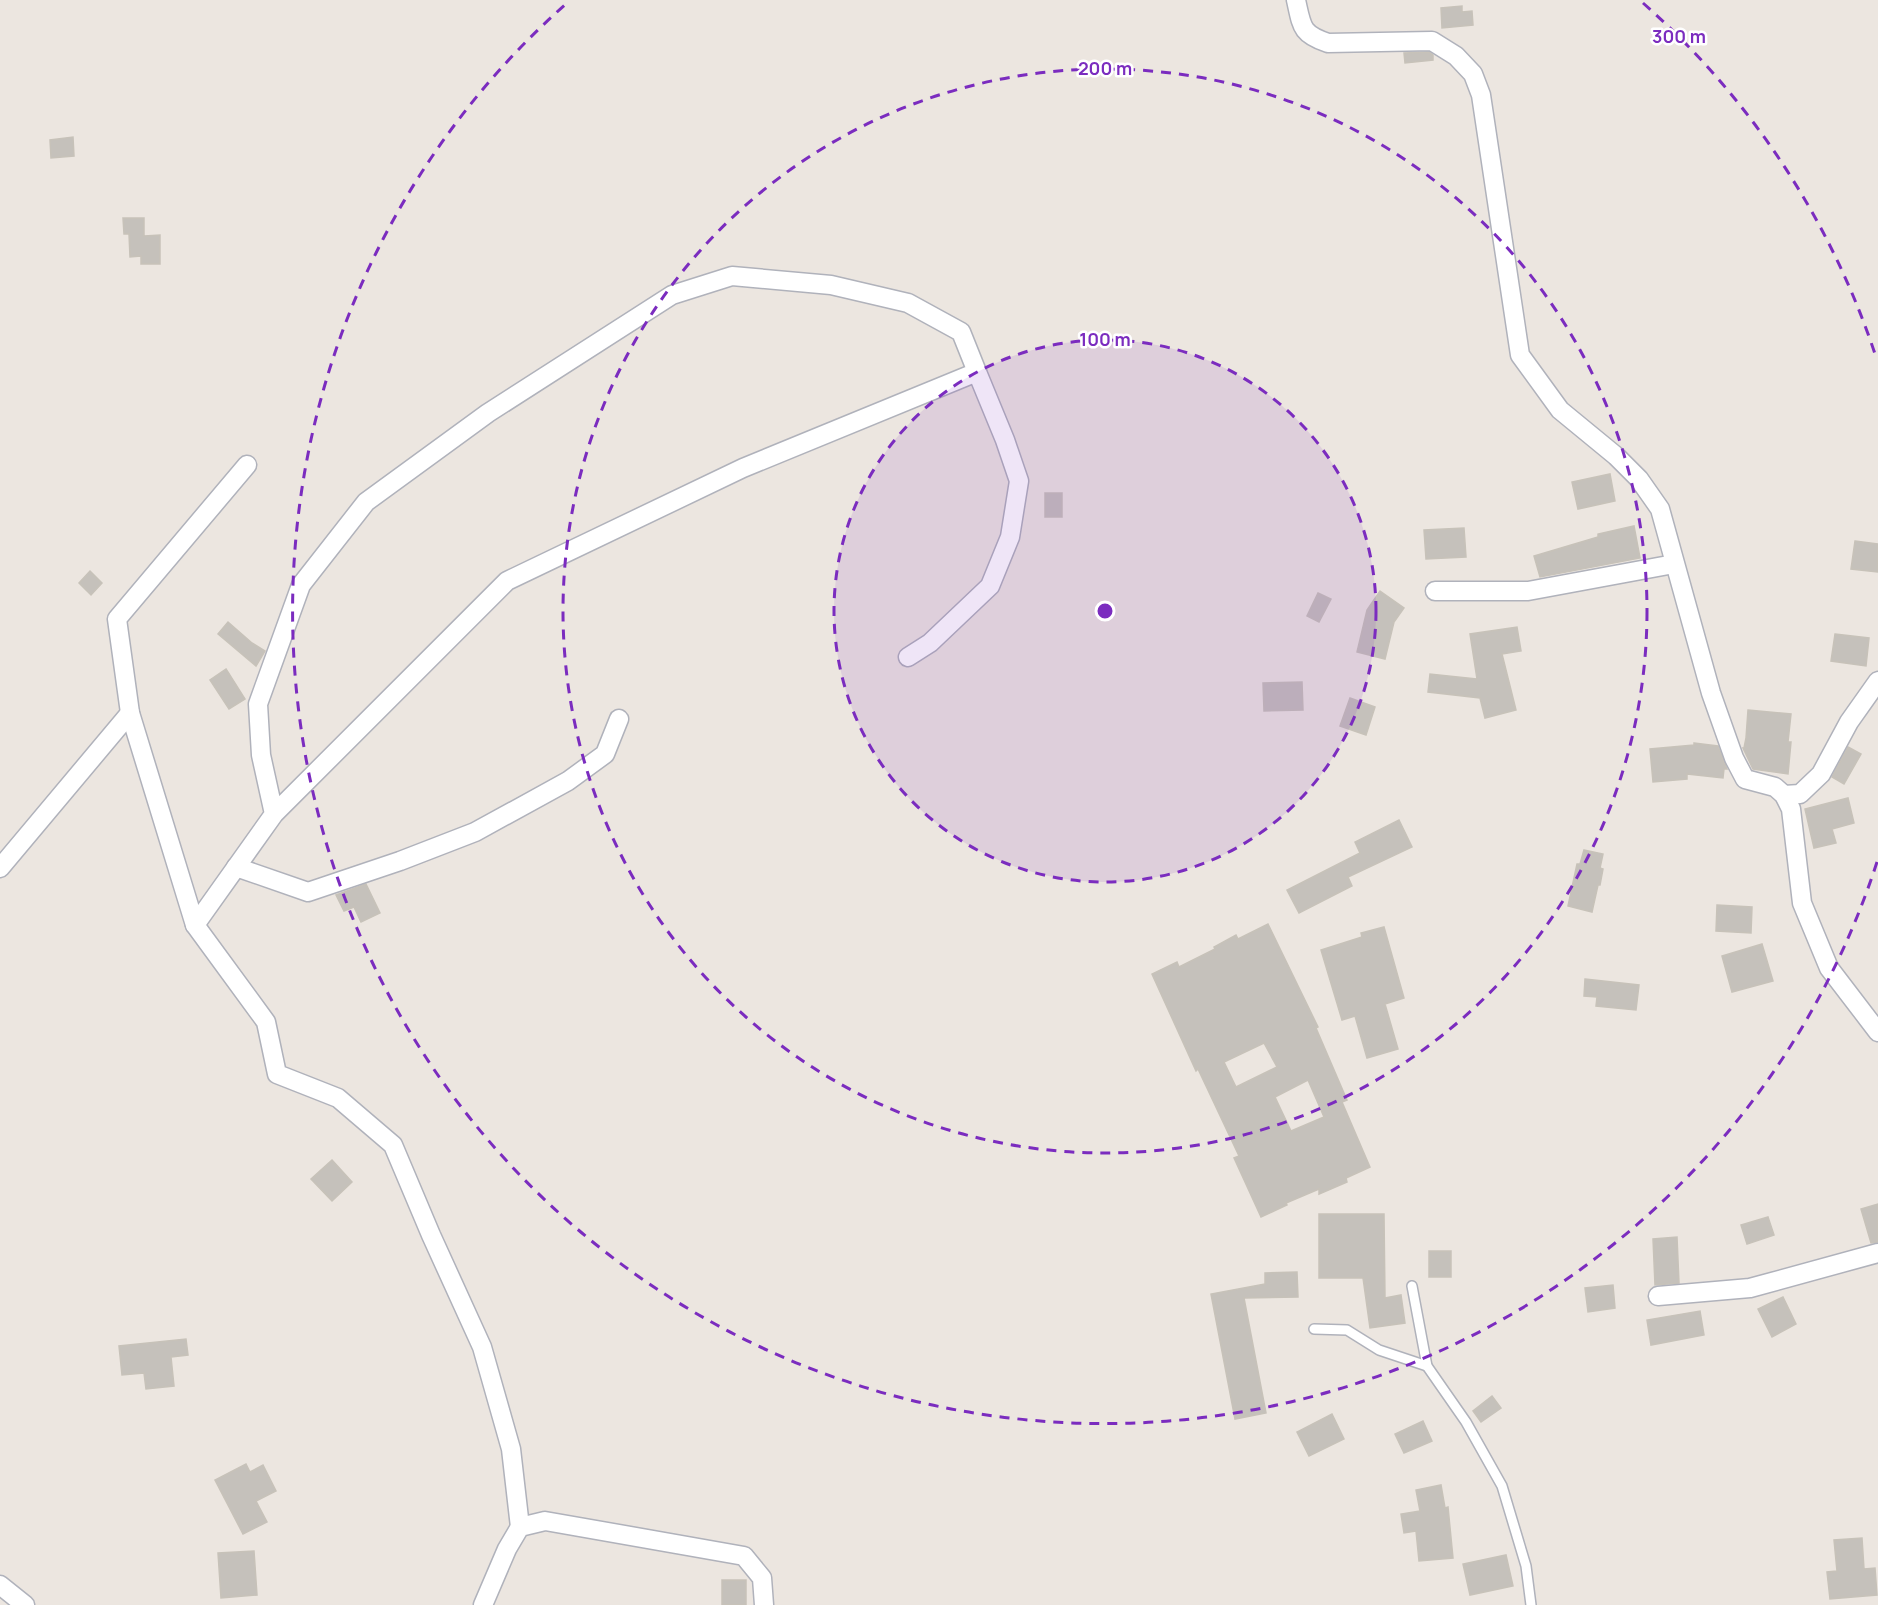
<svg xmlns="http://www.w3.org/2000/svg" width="1878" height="1605" font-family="Manrope,sans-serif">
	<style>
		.building { fill: #c5c1bb; stroke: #c7c2b9; stroke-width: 1.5; fill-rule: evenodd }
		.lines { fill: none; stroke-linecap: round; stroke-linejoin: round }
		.service-casing { stroke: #b0b2bb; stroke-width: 12 }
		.minor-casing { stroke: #b0b2bb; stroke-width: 21 }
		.service { stroke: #fff; stroke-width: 9 }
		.minor { stroke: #fff; stroke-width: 18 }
		.ring { fill: none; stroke: #7b2cbf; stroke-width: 3; stroke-dasharray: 10 8 }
		.centre { fill: #7b2cbf; stroke: #fff; stroke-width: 3 }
		.ring-label { font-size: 18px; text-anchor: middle; font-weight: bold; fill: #7b2cbf; stroke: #fff; stroke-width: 5; stroke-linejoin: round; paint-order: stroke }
	</style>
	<rect width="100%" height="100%" fill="#ece6e0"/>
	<g class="building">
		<path d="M1462,6V12L1472,11L1473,25L1442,28L1441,8Z"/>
		<path d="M1429,52L1433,55V60L1405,63L1404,53Z"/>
		<path d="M73,137L74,156L51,158L50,140Z"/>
		<path d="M123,218H144V236L160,235V264H141V256L130,257L129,234H124Z"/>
		<path d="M1610,474L1615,501L1578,509L1572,482Z"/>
		<rect x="1045" y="493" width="17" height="24"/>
		<path d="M1634,526L1640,558L1540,577L1534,556L1598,537V534Z"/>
		<path d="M1464,528L1466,557L1426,559L1424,530Z"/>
		<path d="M1855,541L1878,544V572L1851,569Z"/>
		<path d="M90,571L102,583L91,595L79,583Z"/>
		<path d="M1380,591L1404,608L1394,622L1385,659L1357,652L1367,610Z"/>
		<path d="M1318,593L1331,599L1319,622L1307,616Z"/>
		<path d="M228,622L252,643L265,651L256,666L218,634Z"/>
		<path d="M1517,627L1521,651L1502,654L1516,710L1485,718L1480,698L1428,692L1430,674L1477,679L1470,634Z"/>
		<path d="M1835,634L1869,638L1866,666L1831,661Z"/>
		<path d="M226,669L245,699L229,709L210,680Z"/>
		<path d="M1302,682L1303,710L1264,711L1263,683Z"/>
		<path d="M1350,698L1375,707L1366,735L1340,726Z"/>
		<path d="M1748,710L1791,714L1788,742H1791L1788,774L1753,769L1743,748H1744L1746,738Z"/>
		<path d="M1694,743L1718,746L1727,769H1724L1723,778L1687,774V779L1653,782L1650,749L1694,745Z"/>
		<path d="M1848,747L1861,754L1844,784L1832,777Z"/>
		<path d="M1848,798L1854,823L1832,829L1836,843L1814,848L1805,809Z"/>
		<path d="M1399,820L1412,847L1348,877L1352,886L1299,913L1287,890L1360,853L1355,842Z"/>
		<path d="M1584,850L1603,854L1600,868L1603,869L1600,885H1598L1592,912L1568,906L1577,864H1580Z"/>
		<path d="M366,884L380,913L361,922L354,907L344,911L336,895Z"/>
		<path d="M1717,905L1752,907L1751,933L1716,931Z"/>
		<path d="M1268,924L1318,1027L1316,1028L1347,1100L1342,1102L1370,1167L1346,1178L1347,1182L1319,1194V1189L1286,1203L1287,1205L1261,1217L1234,1158L1239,1156L1198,1069L1196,1071L1152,974L1177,962L1179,967L1215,949L1214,947L1236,935L1238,939ZM1264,1043L1277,1067L1236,1087L1224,1062ZM1308,1080L1324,1117L1291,1131L1275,1097Z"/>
		<path d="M1384,927L1404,998L1385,1004L1398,1049L1367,1058L1355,1016L1342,1020L1321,950L1362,937L1361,933Z"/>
		<path d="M1762,944L1773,981L1732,992L1722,956Z"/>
		<path d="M1585,979L1639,985L1636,1010L1596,1006L1597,997L1584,996Z"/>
		<path d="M332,1160L352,1182L332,1201L311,1179Z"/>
		<path d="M1878,1204V1242L1871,1243L1861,1209Z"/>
		<path d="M1319,1214H1384L1385,1298L1401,1295L1405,1323L1370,1328L1363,1278H1319Z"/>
		<path d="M1768,1217L1774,1235L1747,1244L1741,1225Z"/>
		<path d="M1677,1237L1679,1283L1655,1285L1653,1239Z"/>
		<rect x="1429" y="1251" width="22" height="26"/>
		<path d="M1297,1272L1298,1297L1244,1298L1266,1413L1235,1419L1211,1294L1265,1284V1273Z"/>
		<path d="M1613,1285L1615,1308L1588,1312L1585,1288Z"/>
		<path d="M1783,1297L1796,1324L1772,1337L1758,1309Z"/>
		<path d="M1700,1311L1704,1335L1651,1345L1647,1320Z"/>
		<path d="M186,1339L188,1355L171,1357L174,1386L146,1389L144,1373L122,1375L119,1346Z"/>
		<path d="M1492,1396L1501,1408L1481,1422L1473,1411Z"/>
		<path d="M1332,1414L1344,1439L1309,1456L1297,1432Z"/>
		<path d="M1423,1421L1432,1441L1404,1453L1395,1434Z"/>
		<path d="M246,1464L250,1472L263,1465L276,1491L256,1501L267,1522L243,1534L215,1480Z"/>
		<path d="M1441,1485L1445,1508L1448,1507L1453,1558L1419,1561L1416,1531L1404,1533L1401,1514L1420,1511L1416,1490Z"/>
		<path d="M1862,1538L1864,1569L1875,1568L1877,1595L1830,1599L1827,1572L1837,1571L1834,1540Z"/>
		<path d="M254,1551L257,1595L221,1598L218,1553Z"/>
		<path d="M1506,1555L1513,1586L1470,1595L1463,1564Z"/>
		<rect x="722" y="1580" width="24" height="25"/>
	</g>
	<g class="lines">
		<defs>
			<g id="service">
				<path d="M1412,1286L1427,1366L1466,1422L1502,1486L1526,1566L1531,1605"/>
				<path d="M1314,1329L1347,1330L1379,1350L1427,1366"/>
			</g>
			<g id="minor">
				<path d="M1296,0C1302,27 1301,34 1328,43L1432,41L1456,56L1473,74L1481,95L1520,355L1560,410L1616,456L1639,479L1660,509L1711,693L1734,758L1745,779L1775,787L1784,795L1791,809L1802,903L1829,968L1878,1032"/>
				<path d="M247,465L117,619L130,713L195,925L266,1022L277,1074L338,1098L393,1145L431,1235L482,1347L511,1449L520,1527"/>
				<path d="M1435,591H1528L1674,564"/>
				<path d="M908,657L930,643L990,586L1010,537L1019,481L1005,440L977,372"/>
				<path d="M1784,795L1800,794L1821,774L1849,722L1878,681"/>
				<path d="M236,867L308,892L400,861L475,832L568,781L605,754L619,719"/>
				<path d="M0,868L130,713"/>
				<path d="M195,925L274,814L507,581L743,468L977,372L961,332L908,303L831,285L732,276L672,295L488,413L366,502L301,585L258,704L261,755L274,814"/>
				<path d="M1658,1296L1750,1288L1878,1253"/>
				<path d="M0,1585L25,1605"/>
				<path d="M483,1605L507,1549L520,1527L545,1521L744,1556L762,1578L764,1605"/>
			</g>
		</defs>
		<use href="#service" class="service-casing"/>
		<use href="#minor" class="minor-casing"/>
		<use href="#service" class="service"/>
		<use href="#minor" class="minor"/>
	</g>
	<circle cx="1105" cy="611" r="271" fill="#7b2cbf" fill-opacity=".12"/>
	<g class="ring">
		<circle cx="1105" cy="611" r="271"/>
		<circle cx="1105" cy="611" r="542"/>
		<path d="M1877 862A812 812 0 1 1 567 3M1643 3A812 812 0 0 1 1877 360"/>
	</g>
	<circle cx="1105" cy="611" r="9" class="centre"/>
	<g class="ring-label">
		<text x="1679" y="43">300 m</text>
		<text x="1105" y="75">200 m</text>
		<text x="1105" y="346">100 m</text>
	</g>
</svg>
